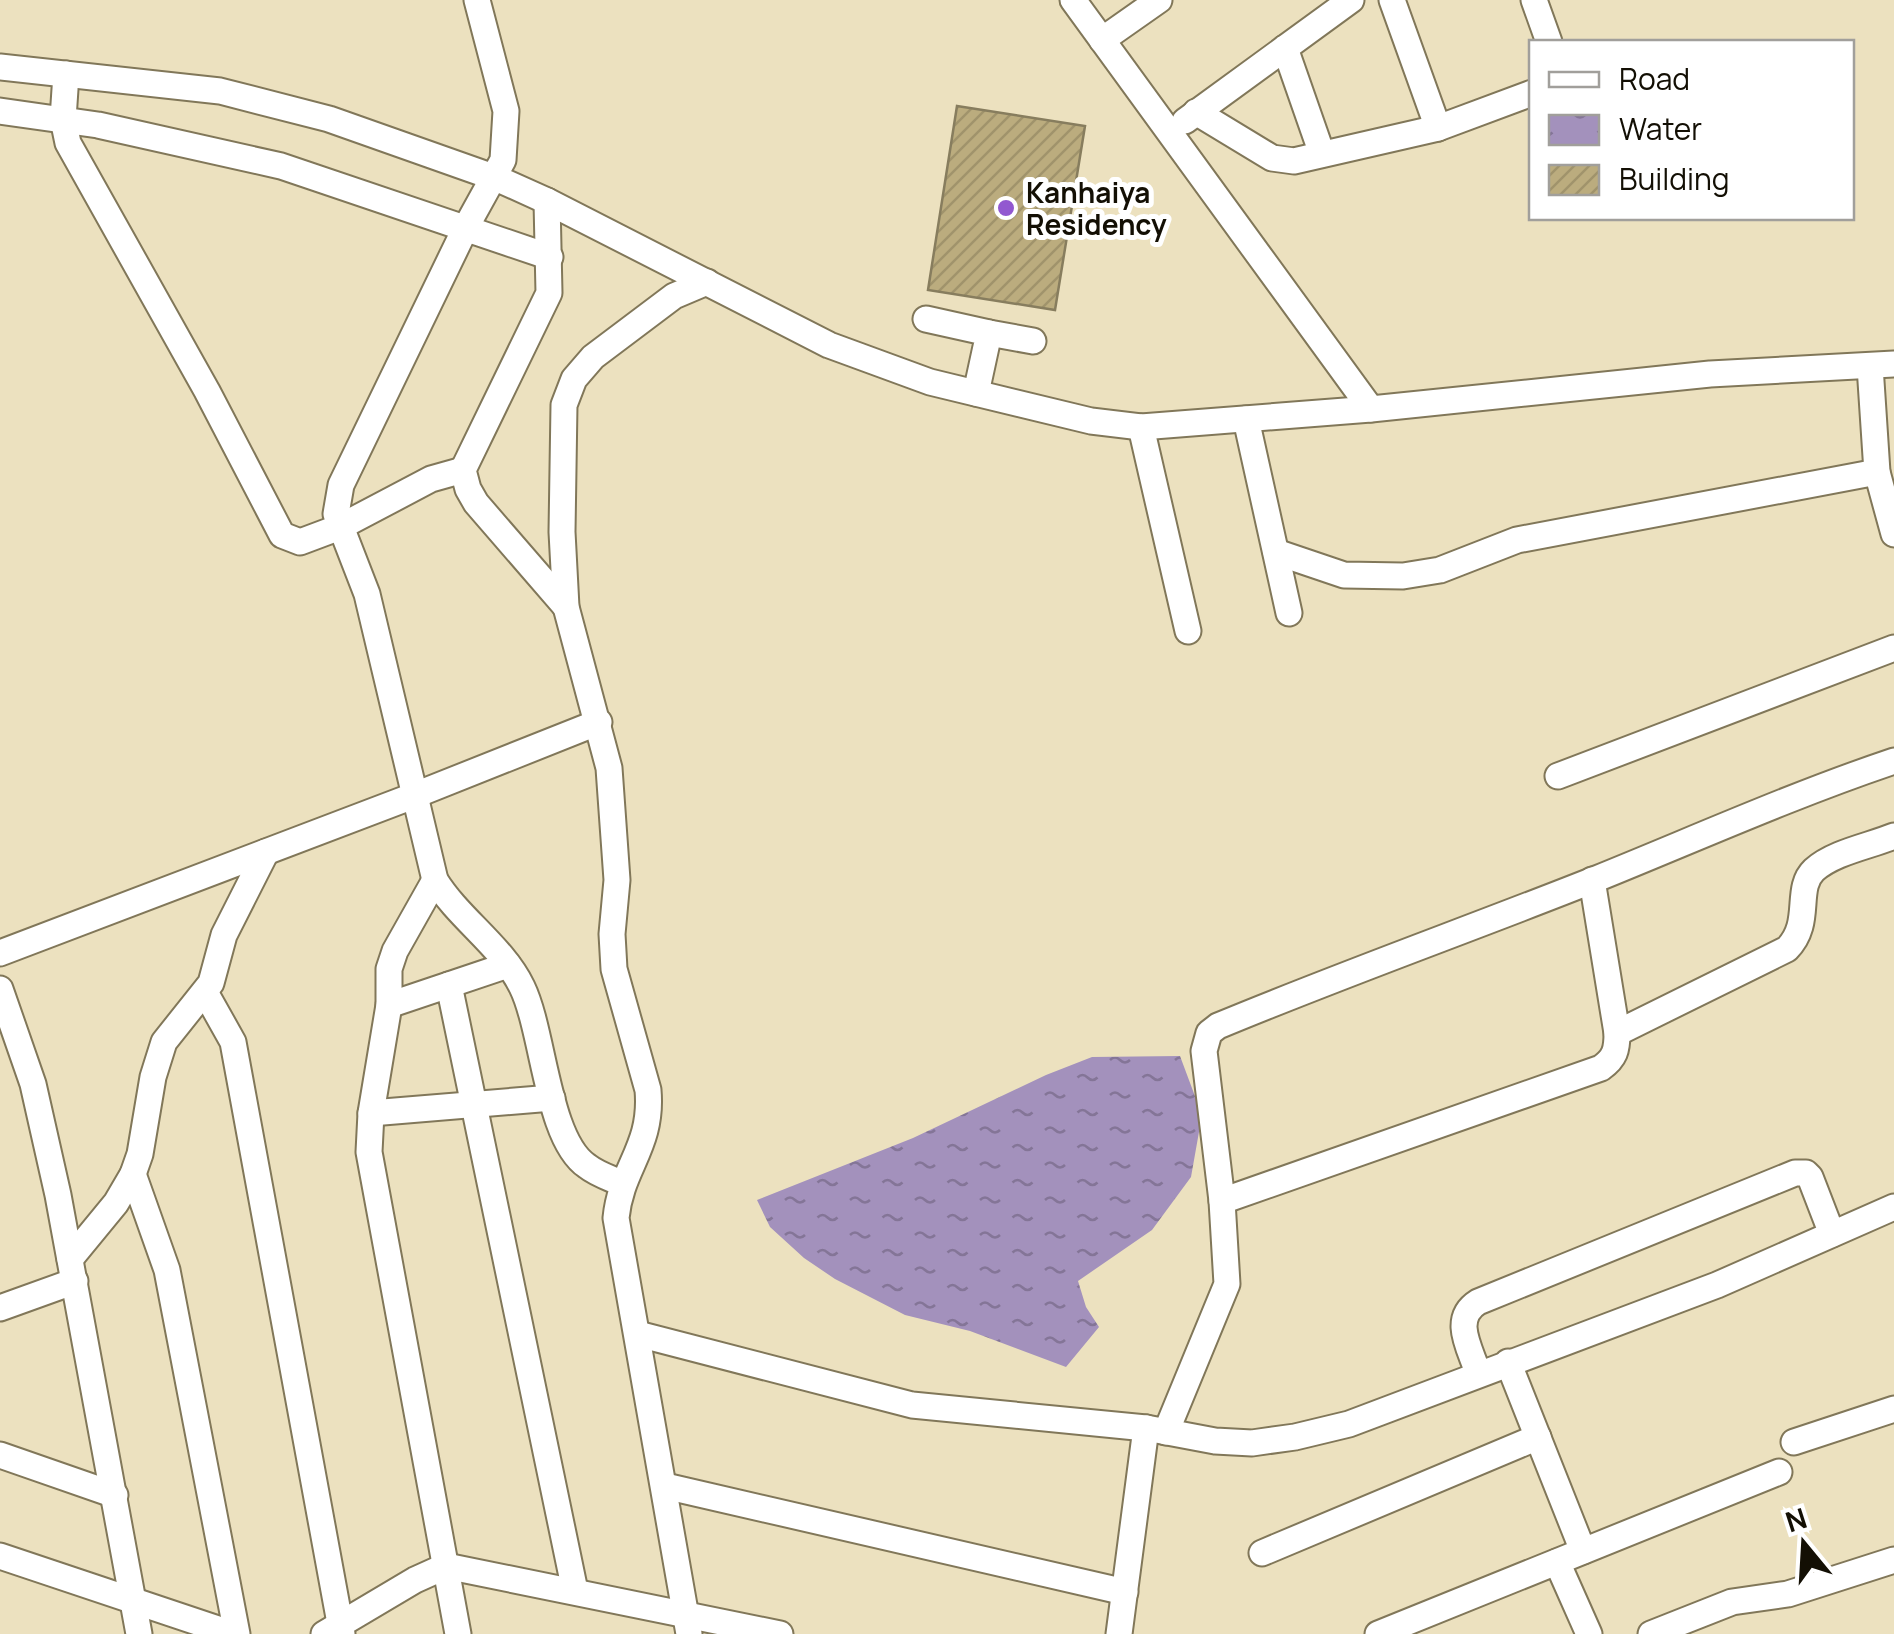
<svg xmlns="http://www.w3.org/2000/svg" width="1894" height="1634" font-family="Manrope,sans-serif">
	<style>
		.water { fill: url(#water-ripples) }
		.building { fill: url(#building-hatch); stroke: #877d5e; stroke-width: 2.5 }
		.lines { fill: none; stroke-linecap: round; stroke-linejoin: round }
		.minor-casing { stroke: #817759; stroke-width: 29 }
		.minor { stroke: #fff; stroke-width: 25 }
		.poi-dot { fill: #9258d0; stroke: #fff; stroke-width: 4 }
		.labels { text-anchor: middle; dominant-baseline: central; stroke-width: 10; stroke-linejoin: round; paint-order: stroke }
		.poi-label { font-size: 28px; font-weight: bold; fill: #130f04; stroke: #fff; text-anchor: start }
	</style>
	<defs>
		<pattern id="water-ripples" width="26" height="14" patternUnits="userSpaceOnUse" patternTransform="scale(2.5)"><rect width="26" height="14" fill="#a391bc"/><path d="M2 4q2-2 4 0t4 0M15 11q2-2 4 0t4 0" fill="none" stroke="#847597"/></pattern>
		<pattern id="building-hatch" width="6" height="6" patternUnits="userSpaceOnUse" patternTransform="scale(2.5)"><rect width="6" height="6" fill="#bbac7e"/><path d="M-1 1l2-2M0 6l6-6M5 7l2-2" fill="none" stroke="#a0936b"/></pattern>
	</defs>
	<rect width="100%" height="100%" fill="#ece1bf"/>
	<path class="water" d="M1180,1056L1202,1115L1191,1177L1152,1230L1078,1281L1086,1307L1099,1327L1066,1367L970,1331L905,1315L835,1279L804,1258L770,1227L757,1200L913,1138L1046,1075L1092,1057Z"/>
	<path class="building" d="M957,106L1085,126L1055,310L928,290Z"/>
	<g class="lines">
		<defs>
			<g id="minor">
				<path d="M477,0L506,111L503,160L466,227L341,485L336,514L367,594L435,880C459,919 502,946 522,987C544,1032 547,1139 587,1166C597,1174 610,1178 621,1183"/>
				<path d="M1073,0L1371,409"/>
				<path d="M1392,0L1438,128"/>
				<path d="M1534,0L1549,42"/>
				<path d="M1102,40L1159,0"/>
				<path d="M1285,48L1322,154"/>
				<path d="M0,67L220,91L329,119L496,178L547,201L829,345L930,382L1091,421L1141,427L1371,409L1710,374L1894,364"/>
				<path d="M66,74L63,119L68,143L207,391L282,535L300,542L340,527L431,479L463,470"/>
				<path d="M0,111L98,125L281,166L550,257"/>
				<path d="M1196,112L1272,158L1294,161L1438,128L1532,93"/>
				<path d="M1185,121L1351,0"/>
				<path d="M547,201L549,293L463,470L468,489L476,503L566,607"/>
				<path d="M926,319L989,333L976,393"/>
				<path d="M989,333L1033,341"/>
				<path d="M1870,366L1877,472L1894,534"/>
				<path d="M1246,419L1289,613"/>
				<path d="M1141,427L1188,631"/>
				<path d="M1276,552L1344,575L1403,576L1440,570L1517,540L1877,472"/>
				<path d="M1558,776L1894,648"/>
				<path d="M435,880L395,951L389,969V1005L371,1113L369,1152L458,1634"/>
				<path d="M0,953L413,796L599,722"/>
				<path d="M449,985L575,1591"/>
				<path d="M0,989L33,1084L58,1195L139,1634"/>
				<path d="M205,992L233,1042L342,1634"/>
				<path d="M389,1005L508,965"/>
				<path d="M1617,1033L1787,949C1813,923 1794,889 1814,870C1834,852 1870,846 1894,836"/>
				<path d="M371,1113L552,1098"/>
				<path d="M133,1174L167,1270L237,1634"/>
				<path d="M1222,1201L1601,1068C1615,1058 1617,1050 1617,1033L1592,880"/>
				<path d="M70,1259L116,1203L133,1174L140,1154L153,1077L164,1042L211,983L224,935L266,852"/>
				<path d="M0,1308L75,1281"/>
				<path d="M638,1334L912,1405L1146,1428L1215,1441L1252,1443L1295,1437L1349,1424L1717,1285L1894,1207"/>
				<path d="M1508,1362L1583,1551"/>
				<path d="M1478,1373C1470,1348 1451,1319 1478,1302L1795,1173H1806L1810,1177L1832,1234"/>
				<path d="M1166,1432L1227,1284L1222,1201L1204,1051L1209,1033L1218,1026C1343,974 1470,929 1596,879C1695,839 1793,795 1894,761"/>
				<path d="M1794,1442L1894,1409"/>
				<path d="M0,1455L115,1495"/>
				<path d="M665,1486L1125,1592"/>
				<path d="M1262,1553L1538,1437"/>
				<path d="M0,1556L233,1634"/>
				<path d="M1557,1562L1589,1634"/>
				<path d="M324,1634L415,1580L446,1566L780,1634"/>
				<path d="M689,1634L616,1218C621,1167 653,1147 648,1090L614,969L612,934L617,880L609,768L566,607L562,532L564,405L574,379L593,357L674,296L707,282"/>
				<path d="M1119,1634L1146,1428"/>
				<path d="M1378,1634L1779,1472"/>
				<path d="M1651,1634L1732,1602L1788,1594L1894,1560"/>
			</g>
		</defs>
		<use href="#minor" class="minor-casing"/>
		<use href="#minor" class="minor"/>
	</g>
	<circle class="poi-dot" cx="1006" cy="208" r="10"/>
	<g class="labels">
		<g class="poi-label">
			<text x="1026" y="192">Kanhaiya<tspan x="1026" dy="32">Residency</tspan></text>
		</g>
	</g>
	<rect x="1529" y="40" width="325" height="180" fill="#ffffff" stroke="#a19f9b" stroke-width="2.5"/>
	<rect x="1549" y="72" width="50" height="15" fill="#ffffff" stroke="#a19f9b" stroke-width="2.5"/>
	<text x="1619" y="90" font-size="30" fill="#130f04">Road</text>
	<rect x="1549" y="115" width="50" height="30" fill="url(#water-ripples)" stroke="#a19f9b" stroke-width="2.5"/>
	<text x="1619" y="140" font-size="30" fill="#130f04">Water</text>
	<rect x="1549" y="165" width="50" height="30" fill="url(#building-hatch)" stroke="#a19f9b" stroke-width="2.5"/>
	<text x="1619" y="190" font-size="30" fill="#130f04">Building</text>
	<g transform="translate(1804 1544) rotate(342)" stroke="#ffffff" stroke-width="8" paint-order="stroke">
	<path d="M0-8L18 38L0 25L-18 38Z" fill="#130f04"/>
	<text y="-15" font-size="28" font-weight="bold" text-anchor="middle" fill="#130f04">N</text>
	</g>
</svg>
